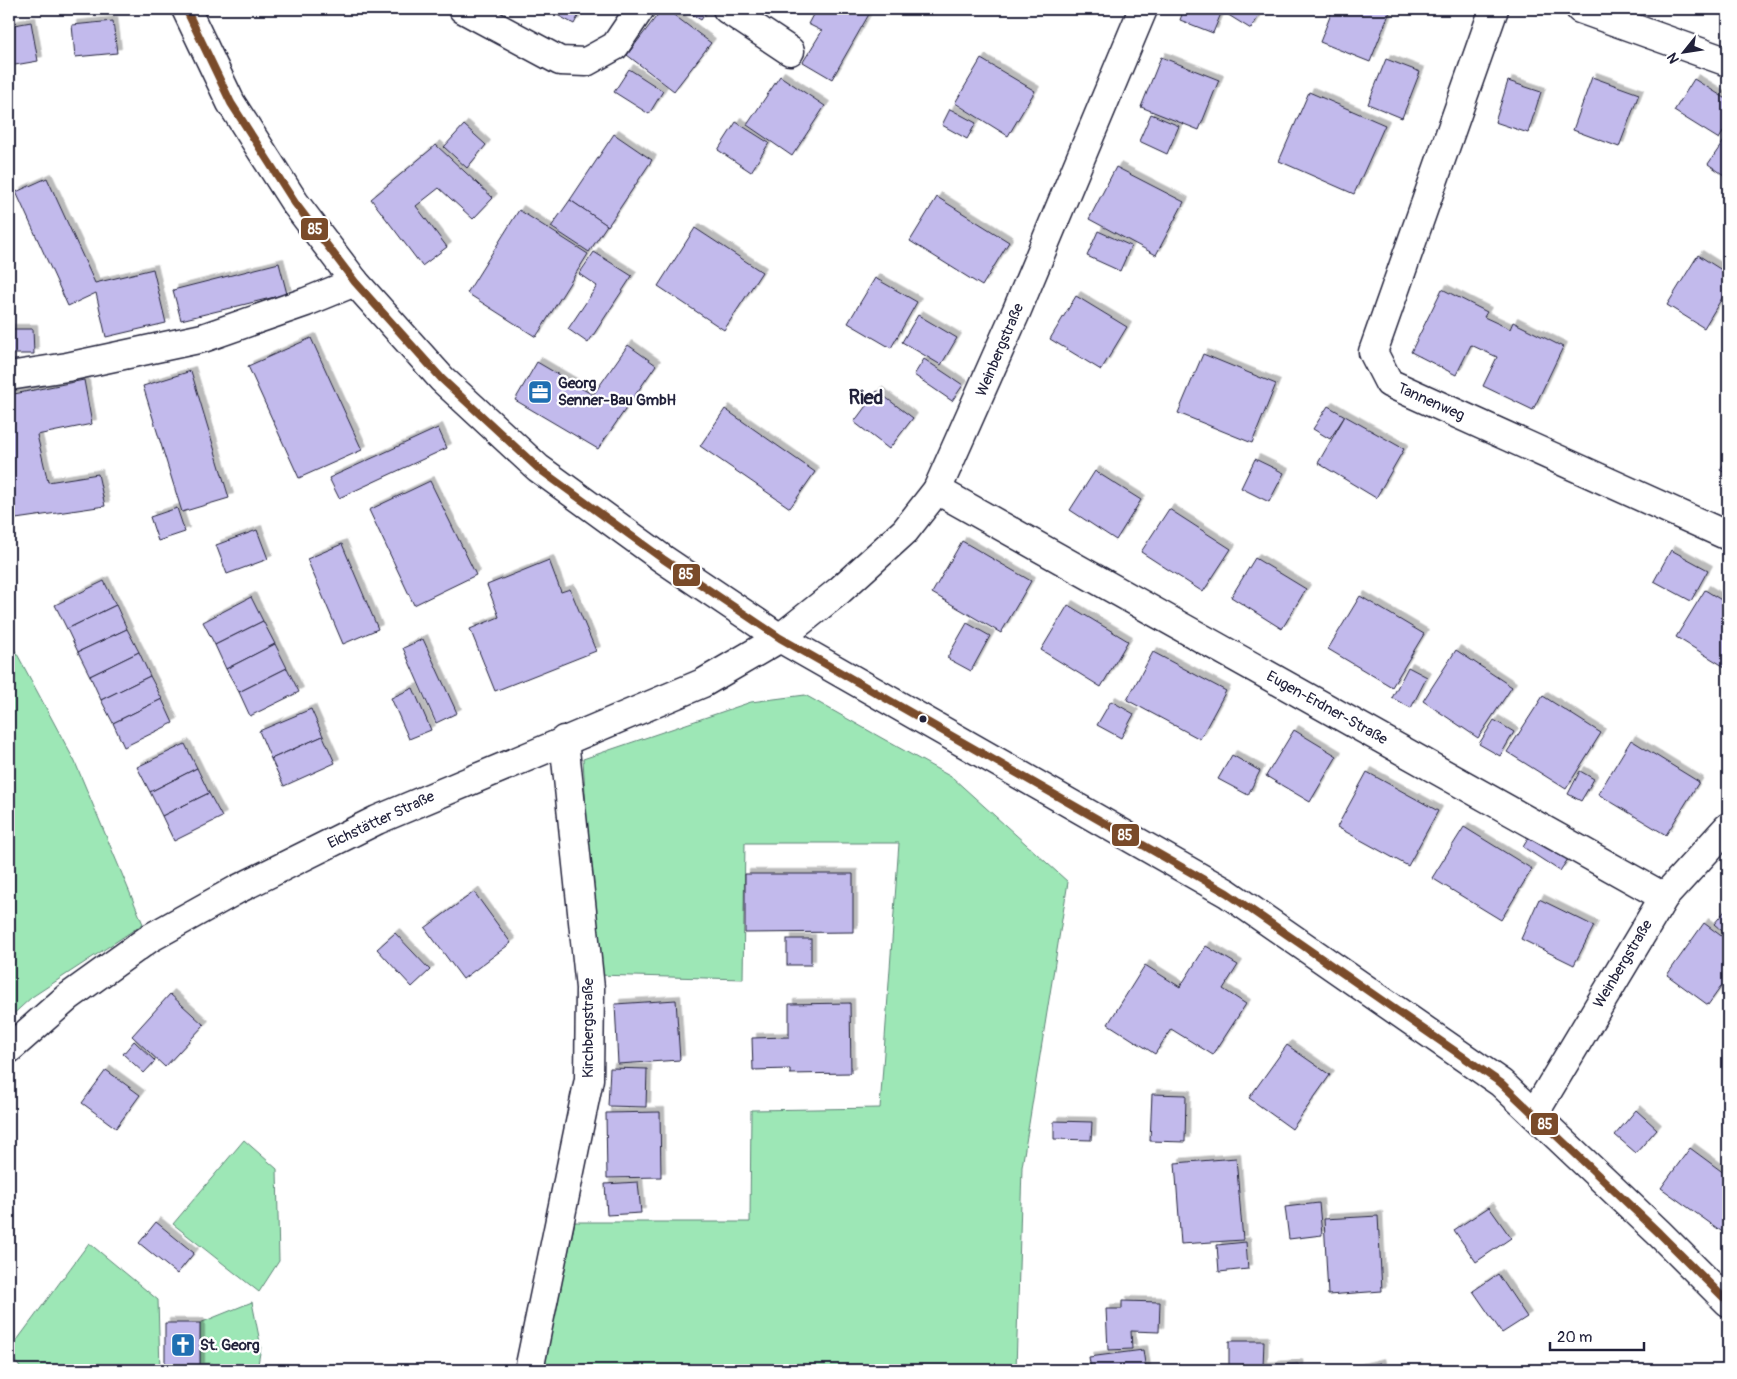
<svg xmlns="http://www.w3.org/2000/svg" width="1737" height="1379" font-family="Pangolin,sans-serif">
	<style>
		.green { fill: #9de7b6; stroke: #608478 }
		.building { fill: #c2baec; stroke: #22223b; filter: url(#shadow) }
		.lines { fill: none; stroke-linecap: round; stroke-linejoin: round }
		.minor-casing { stroke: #22223b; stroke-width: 31 }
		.secondary-casing { stroke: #22223b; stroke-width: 31 }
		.minor { stroke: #fff; stroke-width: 28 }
		.secondary { stroke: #fff; stroke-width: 28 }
		.bus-1-casing { stroke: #fff; stroke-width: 11 }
		.bus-1 { stroke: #7a4b2a; stroke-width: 8 }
		.bus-dot { fill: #22223b; stroke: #fff; stroke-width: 2 }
		.labels { text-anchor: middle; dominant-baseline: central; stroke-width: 4.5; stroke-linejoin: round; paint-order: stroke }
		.street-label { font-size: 15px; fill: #22223b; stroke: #fff }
		.poi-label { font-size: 15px; font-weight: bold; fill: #22223b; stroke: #fff; text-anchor: start }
		.district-label { font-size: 20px; font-weight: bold; fill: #22223b; stroke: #fff }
		.line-badge { stroke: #fff; stroke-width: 2 }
		.badge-label { font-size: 14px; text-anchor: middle; font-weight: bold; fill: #fff }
	</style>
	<defs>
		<filter id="shadow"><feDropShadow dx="4.5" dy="-4.5" stdDeviation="0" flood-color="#0004"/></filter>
	</defs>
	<rect width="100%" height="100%" fill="#fff"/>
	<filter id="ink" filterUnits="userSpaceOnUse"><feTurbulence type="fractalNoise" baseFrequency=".02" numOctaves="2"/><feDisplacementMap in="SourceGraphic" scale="10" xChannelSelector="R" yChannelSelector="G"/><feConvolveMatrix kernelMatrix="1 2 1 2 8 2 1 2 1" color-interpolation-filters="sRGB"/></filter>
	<g filter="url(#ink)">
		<g class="green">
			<path d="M9,639L75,762L143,924L32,997L9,1018Z"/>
			<path d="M805,695L953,778L1068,882L1022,1167L1016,1370H542L575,1222H750L751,1110L880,1108L899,843H745L743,979L596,975L583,759L751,702Z"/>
			<path d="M244,1140L277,1169L279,1261L259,1292L173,1224Z"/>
			<path d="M89,1243L158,1300L160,1370H22L9,1353V1351Z"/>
			<path d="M252,1302L261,1347L257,1370H208V1368H200V1323Z"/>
		</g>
		<g class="building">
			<path d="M546,9H582L574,24Z"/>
			<path d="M662,9H666L711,43L674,91L627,55Z"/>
			<path d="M683,9H708L701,20Z"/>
			<path d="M816,9H872L832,79L803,62L822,31L808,24Z"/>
			<path d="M1184,9H1263L1251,29L1222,11L1213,33L1180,20Z"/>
			<path d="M1333,9H1391L1370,62L1320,42Z"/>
			<path d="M113,21L117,53L75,57L72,25Z"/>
			<path d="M31,22L38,61L9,66V26Z"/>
			<path d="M1161,57L1219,80L1199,130L1141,107Z"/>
			<path d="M981,59L1035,91L1008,136L955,103Z"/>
			<path d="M1386,59L1420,72L1402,118L1368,104Z"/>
			<path d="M629,69L663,91L649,114L614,92Z"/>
			<path d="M780,76L825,106L792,156L747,125Z"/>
			<path d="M1592,77L1639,94L1619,147L1573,130Z"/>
			<path d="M1694,79L1728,100V124L1719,139L1674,111Z"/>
			<path d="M1508,81L1541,92L1528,133L1495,122Z"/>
			<path d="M1309,92L1385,125L1354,194L1279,161Z"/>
			<path d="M950,109L976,123L967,139L942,125Z"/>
			<path d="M1151,114L1179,126L1167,154L1139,141Z"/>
			<path d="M736,122L769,143L751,172L718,150Z"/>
			<path d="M464,125L486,145L467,168L444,147Z"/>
			<path d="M614,134L652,160L608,226L570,200Z"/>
			<path d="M1728,135V178L1708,164Z"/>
			<path d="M436,145L493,198L473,219L439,188L416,206L447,247L422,266L371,199Z"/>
			<path d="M1116,167L1184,202L1156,255L1089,219Z"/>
			<path d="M47,178L95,283L153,269L166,323L106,337L96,293L68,306L16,192Z"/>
			<path d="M937,197L1009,242L982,286L910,241Z"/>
			<path d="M570,200L607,225L589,252L551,227Z"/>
			<path d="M519,210L588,254L536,337L467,293Z"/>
			<path d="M695,228L762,272L724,330L658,286Z"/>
			<path d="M1098,231L1131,246L1120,271L1087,256Z"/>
			<path d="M594,252L632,276L588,343L568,329L597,286L579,274Z"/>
			<path d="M1698,255L1728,274V288L1704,328L1667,305Z"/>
			<path d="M279,263L287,294L181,320L173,290Z"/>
			<path d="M875,278L917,302L891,348L848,323Z"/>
			<path d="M1442,289L1487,312L1484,317L1510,329L1513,322L1563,347L1533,410L1483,386L1497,357L1471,345L1456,375L1411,352Z"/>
			<path d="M1076,296L1127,327L1101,370L1050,339Z"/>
			<path d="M918,315L957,338L941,365L902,342Z"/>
			<path d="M9,329H33L34,354H9Z"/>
			<path d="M311,338L362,450L299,478L248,366Z"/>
			<path d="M628,345L656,365L598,449L515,400L537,362L593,395Z"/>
			<path d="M1203,354L1276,384L1252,443L1178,413Z"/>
			<path d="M924,359L963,385L952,401L914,375Z"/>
			<path d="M191,371L229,498L182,512L143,386Z"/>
			<path d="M84,380L92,424L37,435L48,482L98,474L105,506L9,520V395Z"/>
			<path d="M877,391L913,418L889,449L854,422Z"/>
			<path d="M1328,406L1345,416L1330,439L1313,429Z"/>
			<path d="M725,409L815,472L790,508L700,446Z"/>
			<path d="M1345,416L1404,449L1376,498L1318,463Z"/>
			<path d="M438,428L447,448L339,498L329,478Z"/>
			<path d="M1728,457V475L1720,470Z"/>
			<path d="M1255,459L1284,473L1269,502L1241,488Z"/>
			<path d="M1095,471L1141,500L1116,540L1070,510Z"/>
			<path d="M430,481L476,575L414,605L369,510Z"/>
			<path d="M177,508L185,532L158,541L150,517Z"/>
			<path d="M1169,509L1231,549L1203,592L1141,552Z"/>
			<path d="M257,530L268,559L227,574L216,545Z"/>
			<path d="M962,541L1031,581L1001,633L932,593Z"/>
			<path d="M342,544L378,629L343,644L307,559Z"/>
			<path d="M1671,550L1708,570L1691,601L1654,581Z"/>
			<path d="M1255,558L1306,589L1282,629L1231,597Z"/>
			<path d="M549,560L561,592L570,589L596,651L495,691L470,629L499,617L487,585Z"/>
			<path d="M104,581L116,605L67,629L55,605Z"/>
			<path d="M1705,590L1728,604V669L1676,637Z"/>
			<path d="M1360,596L1424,634L1392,687L1328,649Z"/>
			<path d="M251,597L263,621L215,645L203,622Z"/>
			<path d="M116,605L127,629L78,652L67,629Z"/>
			<path d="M1068,605L1128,641L1101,687L1041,650Z"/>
			<path d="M263,621L275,644L226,669L215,645Z"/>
			<path d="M967,623L990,636L971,671L947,658Z"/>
			<path d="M127,629L139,652L90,676L78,652Z"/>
			<path d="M423,639L457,713L436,723L403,648Z"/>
			<path d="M275,644L287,668L239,692L226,669Z"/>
			<path d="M1456,650L1512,687L1478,738L1423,701Z"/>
			<path d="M139,652L150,676L101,700L90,676Z"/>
			<path d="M1153,652L1226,691L1200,739L1127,700Z"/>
			<path d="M1408,667L1427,677L1411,708L1392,698Z"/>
			<path d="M287,668L299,692L250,716L239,692Z"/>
			<path d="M150,676L162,699L113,723L101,700Z"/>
			<path d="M413,688L431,730L409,739L391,698Z"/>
			<path d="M1543,696L1601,733L1566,789L1507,752Z"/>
			<path d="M162,699L173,723L124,747L113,723Z"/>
			<path d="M1111,701L1134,714L1121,738L1097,725Z"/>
			<path d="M311,709L323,736L271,759L259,731Z"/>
			<path d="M1494,720L1514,732L1500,756L1479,744Z"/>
			<path d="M1294,730L1337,756L1310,802L1266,776Z"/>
			<path d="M323,736L335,763L284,786L271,759Z"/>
			<path d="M1631,740L1699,782L1666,835L1598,794Z"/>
			<path d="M185,744L197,768L150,792L137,767Z"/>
			<path d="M1232,755L1260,771L1248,795L1218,779Z"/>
			<path d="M197,768L209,793L162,816L150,792Z"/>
			<path d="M1580,771L1594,779L1581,801L1568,794Z"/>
			<path d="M1367,772L1438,811L1408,866L1337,827Z"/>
			<path d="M209,793L222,817L174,841L162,816Z"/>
			<path d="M1464,827L1532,869L1501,920L1432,878Z"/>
			<path d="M1534,829L1572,853L1560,871L1523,847Z"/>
			<path d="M745,874H853V932L745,933Z"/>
			<path d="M474,892L511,943L463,979L425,928Z"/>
			<path d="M1539,899L1594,926L1574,965L1521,939Z"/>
			<path d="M1728,907V936L1714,924Z"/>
			<path d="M1704,923L1728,941V977L1708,1005L1667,975Z"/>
			<path d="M395,933L430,970L412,987L377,949Z"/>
			<rect x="787" y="939" width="24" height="26"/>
			<path d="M1206,946L1238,965L1223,989L1246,1004L1213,1055L1171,1029L1155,1054L1108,1024L1145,965L1180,987Z"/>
			<path d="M170,994L204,1025L165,1067L132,1036Z"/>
			<path d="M676,1000L680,1060L618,1064L615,1004Z"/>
			<path d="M850,1003L851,1073L790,1074V1069L753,1070L752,1038L789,1037V1004Z"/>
			<path d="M134,1041L155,1061L144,1073L123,1054Z"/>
			<path d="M1287,1045L1330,1075L1292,1129L1249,1098Z"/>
			<path d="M610,1068L647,1069L646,1107L608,1106Z"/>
			<path d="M106,1070L140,1095L116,1128L82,1103Z"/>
			<path d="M1152,1094L1186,1095L1185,1142L1150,1141Z"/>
			<path d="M1636,1110L1657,1129L1636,1153L1615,1135Z"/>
			<path d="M660,1112L661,1177L607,1178L606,1113Z"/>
			<path d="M1054,1121L1092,1122L1091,1140L1054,1139Z"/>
			<path d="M1690,1148L1728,1176V1236L1661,1188Z"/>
			<path d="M1236,1158L1243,1240L1181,1244L1175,1163Z"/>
			<path d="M638,1182L641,1213L607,1215L605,1184Z"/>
			<path d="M1319,1203L1322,1235L1289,1239L1285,1207Z"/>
			<path d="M1489,1207L1511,1238L1476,1262L1454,1230Z"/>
			<path d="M1378,1216L1382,1291L1328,1295L1324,1219Z"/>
			<path d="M156,1222L194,1253L177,1274L139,1243Z"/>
			<path d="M1246,1242L1248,1269L1219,1272L1217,1245Z"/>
			<path d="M1498,1274L1527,1317L1502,1333L1473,1291Z"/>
			<path d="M1122,1301L1160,1302L1159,1332L1131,1331L1132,1349L1108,1350L1106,1309H1122Z"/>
			<path d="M165,1323H200V1368H208V1370H160V1367H165Z"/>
			<path d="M1229,1341H1264L1263,1367L1298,1364L1299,1370H1229Z"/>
			<path d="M1143,1350L1146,1370H1091L1089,1357Z"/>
			<path d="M1380,1363L1382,1370H1351Z"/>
		</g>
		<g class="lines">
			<defs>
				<g id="minor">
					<path d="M463,9L560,61L586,62L615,46L640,9"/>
					<path d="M727,9L790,51"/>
					<path d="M1494,9L1373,352L1389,383L1728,536"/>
					<path d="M1580,9L1728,62"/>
					<path d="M9,376L67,367L203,338L306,302L355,282"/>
					<path d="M937,490L1664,897"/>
					<path d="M780,638L840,590L905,531L937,490L1017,310L1143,9"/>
					<path d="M1534,1114L1664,897L1728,827"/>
					<path d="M529,1370L589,1079L590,988L564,740"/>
				</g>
				<g id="secondary">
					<path d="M186,9L231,103L295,203L355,282L442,379L538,468L663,559L780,638L1227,893L1501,1083L1659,1233L1728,1302"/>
					<path d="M9,1049L68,997L150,938L238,889L377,820L703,683L780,638"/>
				</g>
			</defs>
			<use href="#minor" class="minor-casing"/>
			<use href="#secondary" class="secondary-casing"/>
			<use href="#minor" class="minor"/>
			<use href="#secondary" class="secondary"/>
			<defs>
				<path id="bus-1" d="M186,9L231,103L295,203L355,282L442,379L538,468L663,559L780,638L1227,893L1501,1083L1659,1233L1728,1302"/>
			</defs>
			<use href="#bus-1" class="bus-1-casing"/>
			<use href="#bus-1" class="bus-1"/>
		</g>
	</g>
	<defs>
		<symbol id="office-square" viewBox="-11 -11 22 22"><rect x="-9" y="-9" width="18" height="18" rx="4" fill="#1f6fb2" stroke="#fff"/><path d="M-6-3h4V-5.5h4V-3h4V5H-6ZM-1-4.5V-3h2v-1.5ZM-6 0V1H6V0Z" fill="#fff"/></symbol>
		<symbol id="church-square" viewBox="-11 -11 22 22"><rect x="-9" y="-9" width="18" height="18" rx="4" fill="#1f6fb2" stroke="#fff"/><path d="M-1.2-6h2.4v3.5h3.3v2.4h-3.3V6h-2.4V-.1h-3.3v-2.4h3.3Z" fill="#fff"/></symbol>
	</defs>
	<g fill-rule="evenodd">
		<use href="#office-square" x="526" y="378" width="28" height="28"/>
		<use href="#church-square" x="169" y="1331" width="28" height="28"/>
	</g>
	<circle class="bus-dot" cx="923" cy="719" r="4.5"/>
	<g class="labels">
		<g class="street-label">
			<text transform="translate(1000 350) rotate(-67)">Weinbergstraße</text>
			<text transform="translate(1431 402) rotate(24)">Tannenweg</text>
			<text transform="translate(1327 708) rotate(29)">Eugen-Erdner-Straße</text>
			<text transform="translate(381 820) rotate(-25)">Eichstätter Straße</text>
			<text transform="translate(1623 964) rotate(-59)">Weinbergstraße</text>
			<text transform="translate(588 1028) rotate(-90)">Kirchbergstraße</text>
		</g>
		<g class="poi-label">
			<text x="558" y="383">Georg<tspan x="558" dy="17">Senner-Bau GmbH</tspan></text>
			<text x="200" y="1345">St. Georg</text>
		</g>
		<g class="district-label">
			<text x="866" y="397">Ried</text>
		</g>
	</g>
	<g class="line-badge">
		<rect x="300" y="217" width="29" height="24" rx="5" fill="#7a4b2a"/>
		<rect x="672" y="563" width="29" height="24" rx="5" fill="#7a4b2a"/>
		<rect x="1111" y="823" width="29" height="24" rx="5" fill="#7a4b2a"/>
		<rect x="1530" y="1112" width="29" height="24" rx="5" fill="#7a4b2a"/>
	</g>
	<g class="badge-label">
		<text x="315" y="234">85</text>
		<text x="686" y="579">85</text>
		<text x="1125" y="840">85</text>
		<text x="1545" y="1129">85</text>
	</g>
	<rect width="1737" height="1379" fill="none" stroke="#fff" stroke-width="30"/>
	<rect x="15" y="15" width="1707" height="1349" fill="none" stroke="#22223b" stroke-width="2" filter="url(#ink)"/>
	<g transform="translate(1684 52) rotate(240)" stroke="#ffffff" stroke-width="4" paint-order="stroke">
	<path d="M0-4L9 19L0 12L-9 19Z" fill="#22223b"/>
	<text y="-8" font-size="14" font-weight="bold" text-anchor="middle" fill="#22223b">N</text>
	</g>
	<path d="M1550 1342v8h94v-8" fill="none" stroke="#22223b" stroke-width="2.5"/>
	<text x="1557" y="1342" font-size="15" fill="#22223b" stroke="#ffffff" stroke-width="4" paint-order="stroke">20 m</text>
</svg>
